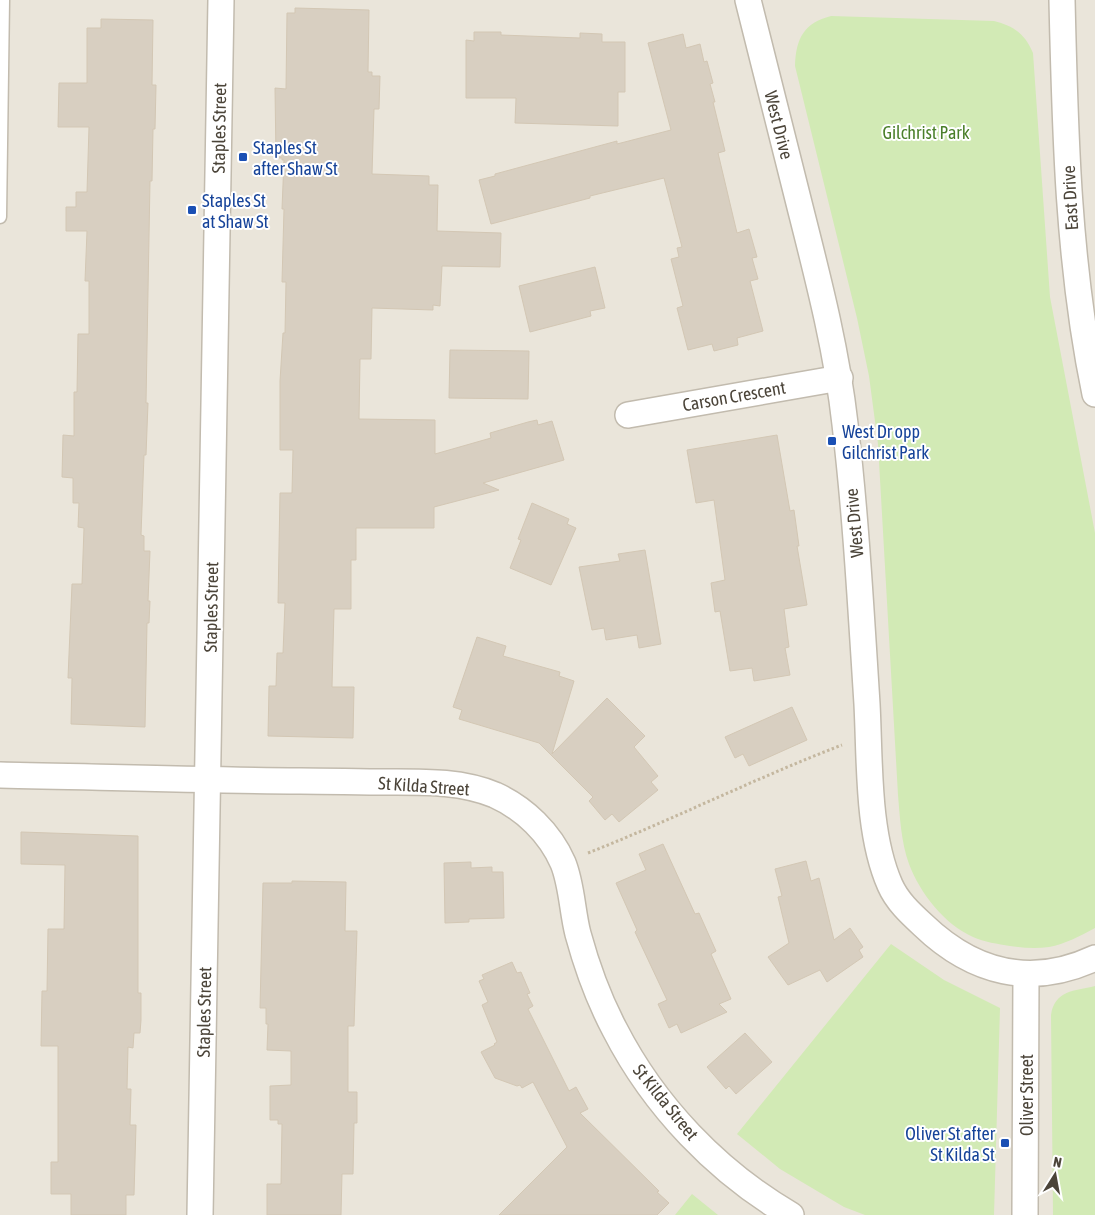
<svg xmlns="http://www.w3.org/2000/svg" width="1095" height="1215" font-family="'Asap Condensed',sans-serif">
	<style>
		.residential { fill: #eae5da }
		.green { fill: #d2eab5 }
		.building { fill: #d8cfc1; stroke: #d3c7b4 }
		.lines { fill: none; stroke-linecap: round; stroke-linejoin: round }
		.lane-casing { stroke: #c2bbae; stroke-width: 15 }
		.street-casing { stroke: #c2bbae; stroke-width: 28 }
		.path { stroke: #c4b79f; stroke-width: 3; stroke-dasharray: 2.5 2.5; stroke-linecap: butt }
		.lane { stroke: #fff; stroke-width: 12 }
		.street { stroke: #fff; stroke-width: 25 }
		.transit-dot { fill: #1a4fb4; stroke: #fff; stroke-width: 2 }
		.labels { text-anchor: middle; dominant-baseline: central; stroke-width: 4; stroke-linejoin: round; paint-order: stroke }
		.street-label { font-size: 18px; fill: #4b4439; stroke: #fff }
		.park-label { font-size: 18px; fill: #4a7f2a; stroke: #fff }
		.transit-label { font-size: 18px; fill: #164399; stroke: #fff; text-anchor: start }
	</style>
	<rect width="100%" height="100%" fill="#f6f3ec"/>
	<rect class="residential" x="0" y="0" width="1095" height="1215"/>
	<g class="green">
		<path d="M831,16L994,21C1014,26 1025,34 1033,53L1050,297L1095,533V928C1080,936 1065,944 1049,947C1036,949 1023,948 1010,946C998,944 984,942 973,937C944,924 920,893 909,864C901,842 900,818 898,795L878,444L869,376L857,318L795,66C796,38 804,23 831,16Z"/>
		<path d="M891,944L944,980L1000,1008L994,1215H865L844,1207L780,1169L737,1134Z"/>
		<path d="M1095,986V1215H1053L1051,1015C1055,990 1074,991 1095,986Z"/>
		<path d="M692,1194L718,1215H675Z"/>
	</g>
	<g class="building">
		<path d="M295,8L369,10L368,72H372V76H380L379,109H374L372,174L429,176V185H438L437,231L501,233L500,267L442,266L440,306L433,305V310L372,308L371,359H360L359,419L435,420V454L491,438L490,433L528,422L537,420L538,425L552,421L564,460L483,483L499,490L434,507V528H356V560H351V609H334L332,687H354L353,738L268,736L269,686H276L277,653H283L285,603H278L280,493H292L293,450H280V381L283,333H285L286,282H282L284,209H282L284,160H282V158H276L275,88L286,89L287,13H295Z"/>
		<path d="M101,19L153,20L152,85H156L155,129H153L152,181H150L146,403H148L146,455H144L141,535L144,536V551H150L148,601H150L149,623H147L145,727L71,724L72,678H68L72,584H82L84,528L78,527L79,503H73V478L62,477L63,435L74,436V392H77L78,334H89V281H85L87,231H66V207H76V192H87L89,127H58L59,83H87V28H101Z"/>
		<path d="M474,32H501V35L580,38V33L602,34V42H625V92H618V126L515,123L516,98H466V40L474,41Z"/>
		<path d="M683,34L686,48L700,44L704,62L707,61L713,83L710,84L715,102H713L725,151L718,153L737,233L749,229L757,257L752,258L758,279L750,281L763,331L737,338L738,345L714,351L712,344L688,350L677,308L683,306L671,259L679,257L677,248L682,247L664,178L590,196V198L491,224L479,180L495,176V174L617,141V144L671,130L648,43Z"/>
		<path d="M595,267L605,308L590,311L591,316L530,332L519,286Z"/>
		<path d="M450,350L529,351L528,399L449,398Z"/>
		<path d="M777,435L790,511L794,510L799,546H797L807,605L784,609L789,647L785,648L790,675L754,681L752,668L730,671L720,611L715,612L711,583L725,580L714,500L696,503L687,450Z"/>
		<path d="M532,503L569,519L567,524L576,528L551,585L510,568L521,540L518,539Z"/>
		<path d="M645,550L661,644L639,648L637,635L606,640L604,628L592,630L579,567L620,561L618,554Z"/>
		<path d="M477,637L506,646L503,656L560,672L559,676L574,681L552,754L607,698L645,736L634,747L658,776L651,782L658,790L619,822L612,814L605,820L589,801L593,797L539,743L459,719L462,710L453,707Z"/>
		<path d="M792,707L807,740L749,766L743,754L735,758L725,737Z"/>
		<path d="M21,832L138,836V993H141V1020L140,1033H134L133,1048L128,1047L127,1089H131L130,1125H136L134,1195H126V1215H71V1194H51V1162H58V1046H41L42,991H47L48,929H64L65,865L21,864Z"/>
		<path d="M663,844L695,914L699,913L716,951L711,954L731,999L719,1004L727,1012L681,1033L677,1024L669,1028L658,1004L667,1000L635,932L637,930L616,883L646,870L639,854Z"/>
		<path d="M806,861L811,881L819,878L834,940L850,928L863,947L859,950L863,957L827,982L820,970L788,985L768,957L789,943L778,897L782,896L775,869Z"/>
		<path d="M471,862V868L492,867V872H503L504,918L469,919V922L445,923L444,863Z"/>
		<path d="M292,881L346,882L345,931H357L354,1026H348V1092H357V1123H354L353,1174H342L341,1215H267V1184H281L282,1124H278V1120H270V1086L291,1085V1051L267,1050L268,1024H266V1008H260L263,883H292Z"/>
		<path d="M512,962L517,973L521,972L530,993L527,994L533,1006L528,1009L569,1091L576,1087L588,1109L580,1113L659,1191L657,1192L669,1203L657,1215H499L567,1147L533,1082L522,1088L520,1085L517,1086L495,1078L481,1052L495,1045L494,1044L497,1042L482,1005L488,1002L479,981L484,979L482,975Z"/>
		<path d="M745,1033L772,1062L736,1094L729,1086L726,1089L707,1067Z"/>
	</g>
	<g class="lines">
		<defs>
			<path id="lane" d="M0,217L3,0"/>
			<g id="street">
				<path d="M748,0C766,70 783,141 801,211C819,282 837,352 845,424C856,517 861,611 867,704C870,761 867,833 890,885C897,901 910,913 923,925C973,973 1031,988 1095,958"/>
				<path d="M1062,0C1065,132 1068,264 1095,394"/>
				<path d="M628,415L840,378"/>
				<path d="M0,775C100,777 200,780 300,781C329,781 359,782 388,782C424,782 461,781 495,795C524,808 550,833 563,863C572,885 572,911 578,934C587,967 599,1000 615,1030C654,1106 717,1172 791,1215"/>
				<path d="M200,1215L221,0"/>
				<path d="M1025,1215L1026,975"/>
			</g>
		</defs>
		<use href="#lane" class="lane-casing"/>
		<use href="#street" class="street-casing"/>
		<path class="path" d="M588,853C674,819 756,778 842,745"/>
		<use href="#lane" class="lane"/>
		<use href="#street" class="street"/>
	</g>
	<g class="transit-dot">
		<rect x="238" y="152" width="10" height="10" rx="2.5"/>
		<rect x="187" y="205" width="10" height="10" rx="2.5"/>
		<rect x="827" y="436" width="10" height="10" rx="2.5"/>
		<rect x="1000" y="1138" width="10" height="10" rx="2.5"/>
	</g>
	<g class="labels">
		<g class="street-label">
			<text transform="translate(779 125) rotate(76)">West Drive</text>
			<text transform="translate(219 128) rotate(-89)">Staples Street</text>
			<text transform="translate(1070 198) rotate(-93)">East Drive</text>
			<text transform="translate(734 396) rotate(-10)">Carson Crescent</text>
			<text transform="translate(854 523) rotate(-95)">West Drive</text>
			<text transform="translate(211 607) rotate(-89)">Staples Street</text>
			<text transform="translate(424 786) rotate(4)">St Kilda Street</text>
			<text transform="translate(204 1012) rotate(-89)">Staples Street</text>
			<text transform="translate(1026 1095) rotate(-90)">Oliver Street</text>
			<text transform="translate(666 1102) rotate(51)">St Kilda Street</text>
		</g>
		<g class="park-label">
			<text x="926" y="132">Gilchrist Park</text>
		</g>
		<g class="transit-label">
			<text x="253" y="147">Staples St<tspan x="253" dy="21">after Shaw St</tspan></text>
			<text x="202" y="200">Staples St<tspan x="202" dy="21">at Shaw St</tspan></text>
			<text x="842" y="431">West Dr opp<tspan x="842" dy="21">Gilchrist Park</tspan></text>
			<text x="995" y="1133" text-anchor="end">Oliver St after<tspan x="995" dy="21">St Kilda St</tspan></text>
		</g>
	</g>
	<g transform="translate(1055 1175) rotate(11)" stroke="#ffffff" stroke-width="4" paint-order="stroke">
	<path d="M0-4L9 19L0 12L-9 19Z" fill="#4b4439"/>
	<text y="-8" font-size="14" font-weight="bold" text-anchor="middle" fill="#4b4439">N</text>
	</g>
</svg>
